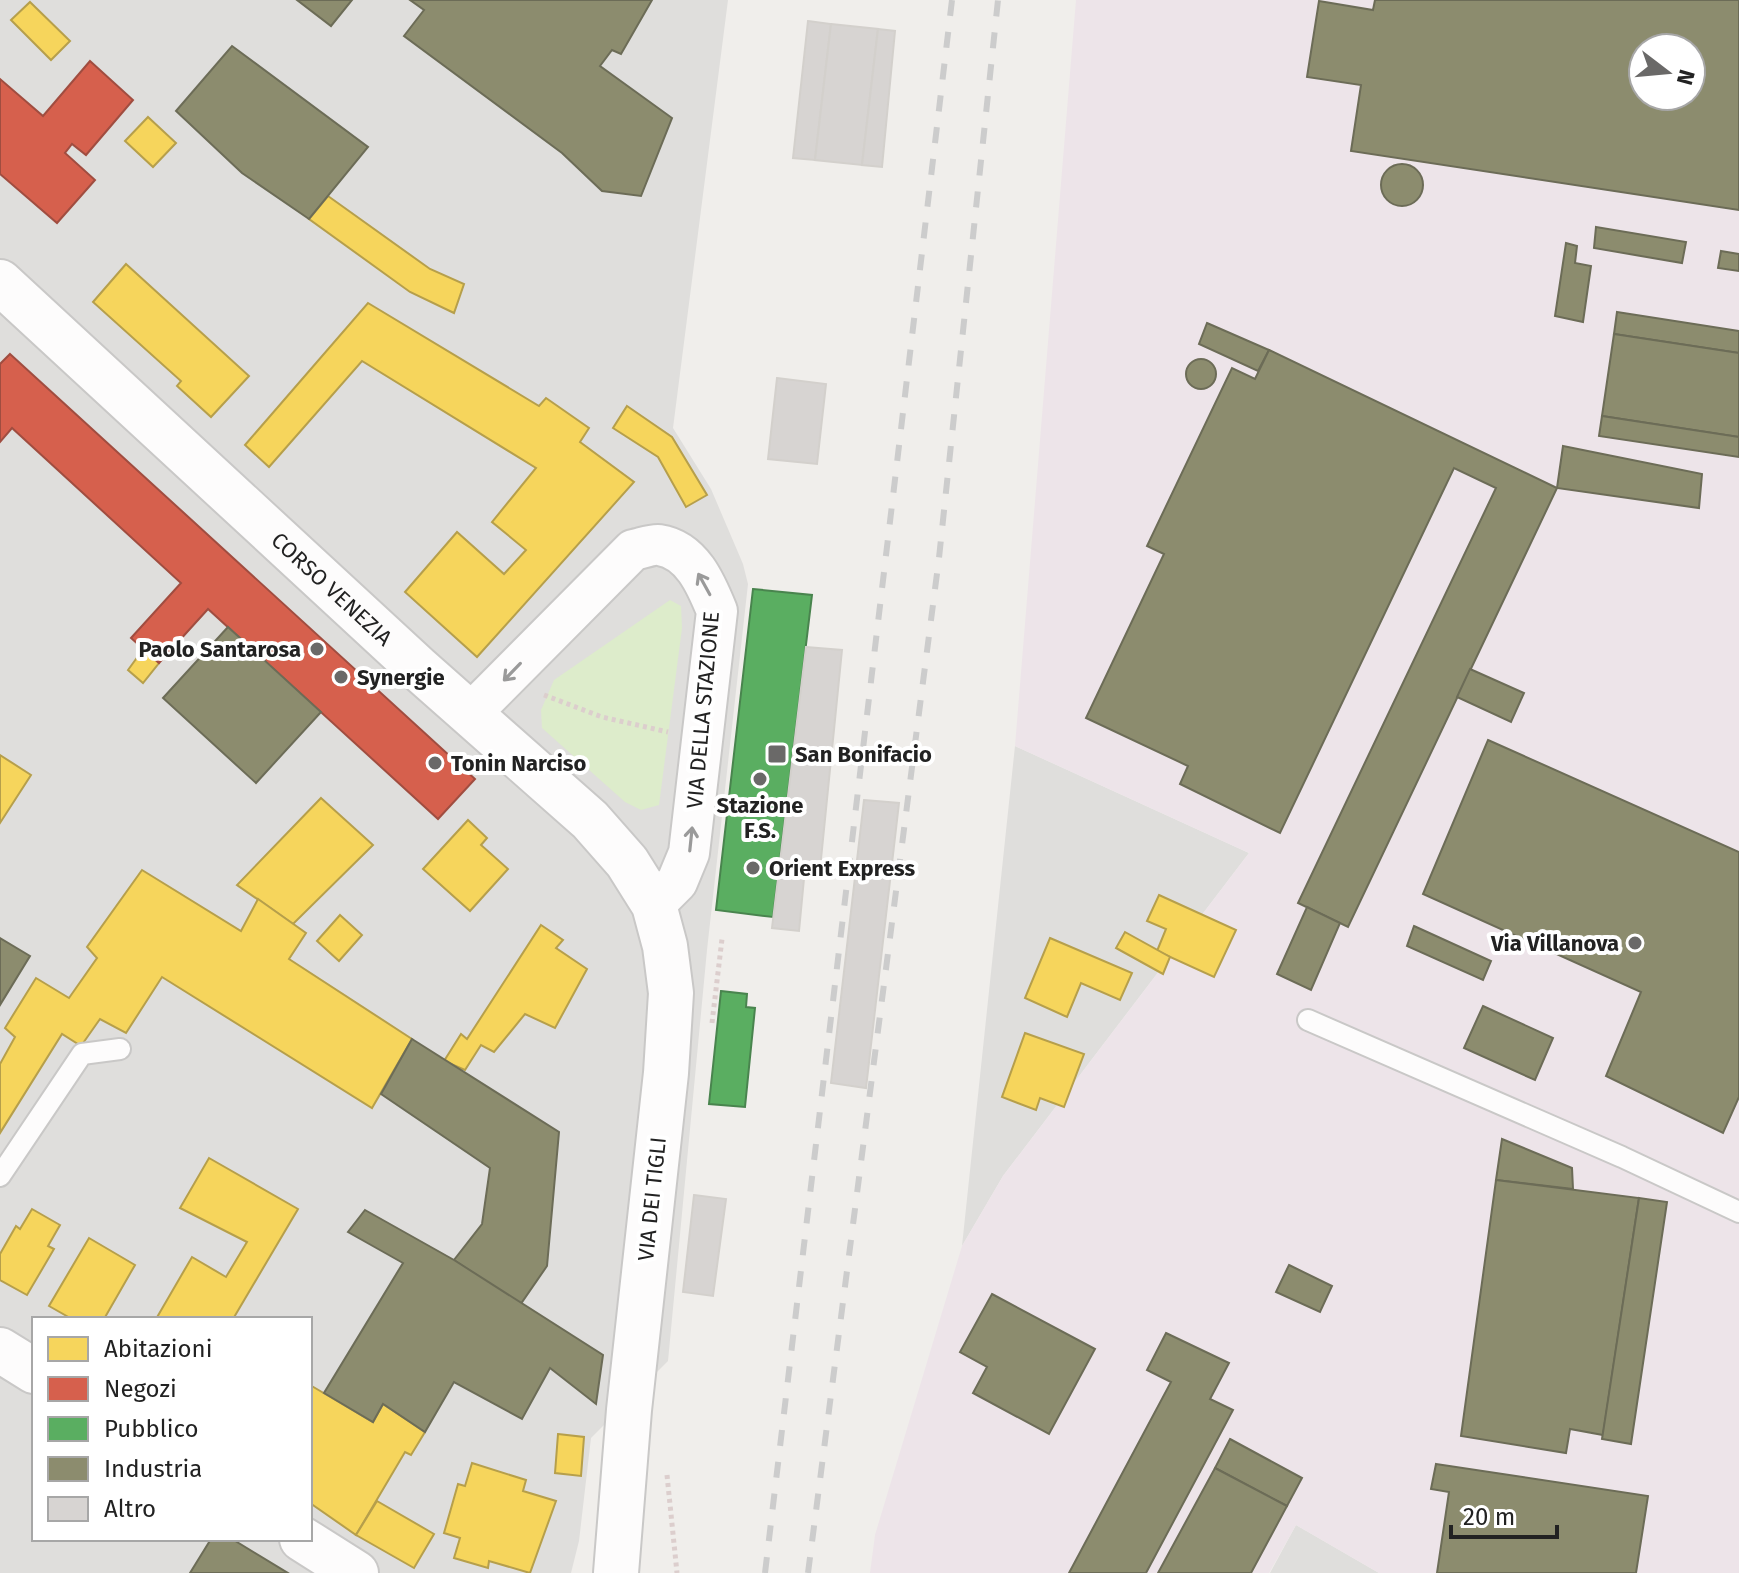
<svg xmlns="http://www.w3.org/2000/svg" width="1739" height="1573" font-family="'Fira Sans',sans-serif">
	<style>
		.residential { fill: #dfdedc; fill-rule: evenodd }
		.industrial { fill: #ede4e9; fill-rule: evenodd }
		.grass { fill: #ddeccb }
		.homes { fill: #f6d55c; stroke: #b69f4b; stroke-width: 2 }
		.shops { fill: #d6604d; stroke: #a04d40; stroke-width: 2 }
		.public { fill: #5aae61; stroke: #49844e; stroke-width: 2 }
		.industry { fill: #8c8c6e; stroke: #6c6c57; stroke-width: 2; fill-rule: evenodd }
		.building { fill: #d7d4d2; stroke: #d3d0cc; stroke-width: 2 }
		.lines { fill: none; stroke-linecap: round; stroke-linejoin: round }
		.service-casing { stroke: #c9c8c7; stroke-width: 24 }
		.minor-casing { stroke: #c9c8c7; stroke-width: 44 }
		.tertiary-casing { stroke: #c9c8c7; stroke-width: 48 }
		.path { stroke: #dccecd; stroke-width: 5; stroke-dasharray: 4 4; stroke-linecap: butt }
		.service { stroke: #fdfcfc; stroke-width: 20 }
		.minor { stroke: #fdfcfc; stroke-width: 40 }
		.tertiary { stroke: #fdfcfc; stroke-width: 44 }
		.rail { stroke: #ccc; stroke-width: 6; stroke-dasharray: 16 16; stroke-linecap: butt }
		.oneway { stroke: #9a9a9a }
		.poi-dot { fill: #6a6968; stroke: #fff; stroke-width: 3 }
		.labels { text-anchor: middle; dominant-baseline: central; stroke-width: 8; stroke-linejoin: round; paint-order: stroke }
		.street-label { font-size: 22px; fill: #222; stroke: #fff }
		.poi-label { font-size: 22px; font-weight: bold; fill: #222; stroke: #fff; text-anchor: start }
	</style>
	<rect width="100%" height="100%" fill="#f0eeeb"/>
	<g class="residential">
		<path d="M0,0H728L673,428L711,489L743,564L748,584L707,950L668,1361L591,1438L579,1541L571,1573H0ZM34,1319H310V1539H34Z"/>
		<path d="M1015,746L1249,853L1003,1176L962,1246Z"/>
		<path d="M1296,1525L1379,1573H1270Z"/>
	</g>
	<path class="industrial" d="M1076,0H1739V1573H1379L1296,1525L1269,1573H870L875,1535L962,1246L1003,1176L1249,853L1015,746ZM1643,48H1691V96H1643Z"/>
	<path class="grass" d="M670,600L681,606L682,628L659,805L641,810L625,802L542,728L541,710L554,680Z"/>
	<g class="homes">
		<path d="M30,2L70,41L51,60L11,20Z"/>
		<path d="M148,117L176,143L153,167L125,141Z"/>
		<path d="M328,196L430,269L464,284L454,313L410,292L309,219Z"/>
		<path d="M126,264L249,376L211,417L177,386L181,381L93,302Z"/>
		<path d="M368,303L539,406L546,398L589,428L580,442L634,482L477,657L405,592L457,532L504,574L526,550L492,522L536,468L362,361L269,467L245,445Z"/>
		<path d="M627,406L672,437L707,495L686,507L658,457L613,428Z"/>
		<path d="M144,648L159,663L143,683L128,670Z"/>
		<path d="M0,755L31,775L0,823Z"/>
		<path d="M321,798L373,845L293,924L237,885Z"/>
		<path d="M468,820L487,838L481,845L508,869L470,911L423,869Z"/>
		<path d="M142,870L241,931L258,899L306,933L289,959L412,1039L372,1108L162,977L126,1033L100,1019L81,1046L62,1034L0,1133V1064L15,1037L5,1028L36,978L69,998L97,958L87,947Z"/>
		<path d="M1159,895L1236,930L1214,977L1157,951L1166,929L1147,921Z"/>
		<path d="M340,915L362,935L339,961L317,941Z"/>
		<path d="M541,925L563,940L556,948L587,969L555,1028L525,1014L494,1052L481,1045L465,1070L444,1061L461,1034L467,1039Z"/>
		<path d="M1125,932L1170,957L1163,974L1116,948Z"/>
		<path d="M1050,938L1132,973L1120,1000L1081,983L1067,1017L1025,998Z"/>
		<path d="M1025,1033L1084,1054L1064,1107L1040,1098L1036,1110L1002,1097Z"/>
		<path d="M209,1158L298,1209L233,1319H156L192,1257L226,1277L247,1242L180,1208Z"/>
		<path d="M32,1209L60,1225L48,1246L54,1249L27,1295L0,1280V1254L16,1226L20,1229Z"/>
		<path d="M89,1238L135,1265L104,1319H72L49,1306Z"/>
		<path d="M310,1385L373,1422L383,1404L425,1432L411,1455L405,1452L356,1535L310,1503Z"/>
		<path d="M558,1434L584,1437L581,1476L555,1473Z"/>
		<path d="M472,1463L526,1480L523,1491L556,1501L530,1573L489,1561L488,1568L454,1558L460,1538L444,1533L458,1484L465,1486Z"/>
		<path d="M377,1501L434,1534L414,1568L356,1535Z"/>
	</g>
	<g class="shops">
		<path d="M90,61L133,100L86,155L72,144L65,153L95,180L57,223L0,174V79L43,116Z"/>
		<path d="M10,354L475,779L438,819L208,609L159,663L131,638L181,583L12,428L0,442V364Z"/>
	</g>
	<g class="public">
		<path d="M753,589L812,595L773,917L716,910Z"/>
		<path d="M721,991L747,994L746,1007L755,1008L745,1107L709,1104Z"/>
	</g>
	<g class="industry">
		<path d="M297,0H352L331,26Z"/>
		<path d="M410,0H652L621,54L612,50L600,66L672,118L641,196L602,191L562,153L404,36L424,10Z"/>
		<path d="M1375,0H1739V210L1351,151L1361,85L1307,77L1319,1L1373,10ZM1643,48H1691V96H1643Z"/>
		<path d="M232,46L368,147L309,219L242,173L176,111Z"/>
		<circle cx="1402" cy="185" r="21"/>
		<path d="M1596,227L1686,242L1682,263L1594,248Z"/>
		<path d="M1566,243L1577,246L1575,263L1591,266L1583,322L1555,316Z"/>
		<path d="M1721,251L1739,254V271L1718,268Z"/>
		<path d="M1617,312L1739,331V353L1614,334Z"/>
		<path d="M1207,323L1269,350L1258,371L1199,344Z"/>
		<path d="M1614,334L1739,353V437L1602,416Z"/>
		<path d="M1269,350L1557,488L1348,927L1298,903L1496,488L1454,468L1280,833L1180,784L1188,766L1086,718L1164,554L1147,546L1232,368L1255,379Z"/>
		<circle cx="1201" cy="374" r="15"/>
		<path d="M1602,416L1739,437V457L1599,436Z"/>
		<path d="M1563,446L1702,474L1699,508L1557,488Z"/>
		<path d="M228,627L321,712L256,783L163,698Z"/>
		<path d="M1470,669L1524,693L1511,722L1457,697Z"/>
		<path d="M1488,740L1739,852V1097L1723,1133L1606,1076L1641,992L1423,894Z"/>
		<path d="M1307,907L1340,923L1311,990L1277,974Z"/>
		<path d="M1414,926L1491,961L1483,980L1407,946Z"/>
		<path d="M0,938L30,956L0,1005Z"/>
		<path d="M1483,1006L1553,1038L1535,1080L1464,1048Z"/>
		<path d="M412,1039L559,1132L547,1266L520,1305L454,1260L482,1224L490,1168L381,1094Z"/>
		<path d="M1502,1139L1572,1168L1573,1189L1496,1180Z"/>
		<path d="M1496,1180L1639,1198L1603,1435L1570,1429L1566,1453L1461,1436Z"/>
		<path d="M1639,1198L1667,1202L1631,1444L1602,1439Z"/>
		<path d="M365,1210L454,1260L603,1355L596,1404L550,1368L522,1419L454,1382L425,1432L383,1404L373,1422L324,1393L403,1263L348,1232Z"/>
		<path d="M1289,1265L1332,1286L1320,1312L1276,1292Z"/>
		<path d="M992,1294L1095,1349L1049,1434L973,1393L987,1367L960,1352Z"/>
		<path d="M1166,1333L1229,1363L1210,1399L1233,1410L1146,1573H1069L1171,1382L1147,1370Z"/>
		<path d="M1230,1439L1302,1478L1287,1506L1215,1468Z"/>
		<path d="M1436,1464L1648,1496L1636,1573H1437L1449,1492L1431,1489Z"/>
		<path d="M1215,1468L1287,1506L1251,1573H1158Z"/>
		<path d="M211,1539H232L288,1573H190Z"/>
	</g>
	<g class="building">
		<path d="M808,21L831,24L815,160L793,158Z"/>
		<path d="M831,24L878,29L862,165L815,160Z"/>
		<path d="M878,29L895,31L882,167L862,165Z"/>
		<path d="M777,378L826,384L817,464L768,459Z"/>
		<path d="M806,647L842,650L820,869L805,868L799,931L772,928Z"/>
		<path d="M864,800L899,803L866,1088L831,1083Z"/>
		<path d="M694,1195L726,1199L713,1296L683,1292Z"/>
	</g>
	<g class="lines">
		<defs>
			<g id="service">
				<path d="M1308,1020L1622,1157L1739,1212"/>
				<path d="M0,1176L82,1054L120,1049"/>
			</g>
			<path id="minor" d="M470,714L633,550C640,549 652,544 659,545C692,550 706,584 717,611L689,853L677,882L654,905"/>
			<g id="tertiary">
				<path id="s1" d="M0,282L418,668L590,820L627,862L654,905L665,946L671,993L666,1073L629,1410L616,1573"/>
				<path d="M0,1350L34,1371"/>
				<path d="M302,1539L356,1573"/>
			</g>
		</defs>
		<use href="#service" class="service-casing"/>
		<use href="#minor" class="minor-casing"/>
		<use href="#tertiary" class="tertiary-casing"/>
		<g class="path">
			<path d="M544,695L602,717L668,732"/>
			<path d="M712,1023L722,939"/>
			<path d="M667,1475L677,1573"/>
		</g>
		<use href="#service" class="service"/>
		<use href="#minor" class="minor"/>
		<use href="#tertiary" class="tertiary"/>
		<g class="rail">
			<path d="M765,1573L952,0"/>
			<path d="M808,1573L939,558L998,0"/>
		</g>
	</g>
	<defs><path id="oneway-shaft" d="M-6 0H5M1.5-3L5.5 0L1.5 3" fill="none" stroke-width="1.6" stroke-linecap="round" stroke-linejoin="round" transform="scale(2)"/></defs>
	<g class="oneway">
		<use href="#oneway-shaft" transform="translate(704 584) rotate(-119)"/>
		<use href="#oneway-shaft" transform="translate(512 672) rotate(134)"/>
		<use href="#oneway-shaft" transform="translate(691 839) rotate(-84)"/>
	</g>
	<g class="poi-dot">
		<circle cx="317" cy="649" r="8"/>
		<circle cx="341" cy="677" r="8"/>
		<rect x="767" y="744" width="20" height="20" rx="4"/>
		<circle cx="435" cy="763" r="8"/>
		<circle cx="760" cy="779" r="8"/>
		<circle cx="753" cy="868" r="8"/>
		<circle cx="1635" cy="943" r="8"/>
	</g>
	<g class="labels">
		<g class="street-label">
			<text stroke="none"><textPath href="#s1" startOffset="452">CORSO VENEZIA</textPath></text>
			<text transform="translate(703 710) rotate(-85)">VIA DELLA STAZIONE</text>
			<text transform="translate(652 1199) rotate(-84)">VIA DEI TIGLI</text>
		</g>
		<g class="poi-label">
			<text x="301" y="649" text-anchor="end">Paolo Santarosa</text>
			<text x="357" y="677">Synergie</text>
			<text x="795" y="754">San Bonifacio</text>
			<text x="451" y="763">Tonin Narciso</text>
			<text x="760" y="805" text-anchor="middle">Stazione<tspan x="760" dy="25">F.S.</tspan></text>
			<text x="769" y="868">Orient Express</text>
			<text x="1619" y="943" text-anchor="end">Via Villanova</text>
		</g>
	</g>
	<rect x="32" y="1317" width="280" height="224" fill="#ffffff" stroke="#a7a7a7" stroke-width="2"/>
	<rect x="48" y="1337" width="40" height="24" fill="#f6d55c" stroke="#a7a7a7" stroke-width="2"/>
	<text x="104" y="1357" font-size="24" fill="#222222">Abitazioni</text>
	<rect x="48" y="1377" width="40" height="24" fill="#d6604d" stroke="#a7a7a7" stroke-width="2"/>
	<text x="104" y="1397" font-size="24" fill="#222222">Negozi</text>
	<rect x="48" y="1417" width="40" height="24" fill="#5aae61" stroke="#a7a7a7" stroke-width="2"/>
	<text x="104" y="1437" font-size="24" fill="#222222">Pubblico</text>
	<rect x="48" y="1457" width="40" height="24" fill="#8c8c6e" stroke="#a7a7a7" stroke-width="2"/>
	<text x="104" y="1477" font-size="24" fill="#222222">Industria</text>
	<rect x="48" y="1497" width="40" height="24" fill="#d7d4d2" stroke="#a7a7a7" stroke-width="2"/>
	<text x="104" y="1517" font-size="24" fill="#222222">Altro</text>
	<g transform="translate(1667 72) rotate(106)"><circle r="38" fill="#ffffff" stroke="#a7a7a7" stroke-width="2"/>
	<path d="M0-6L14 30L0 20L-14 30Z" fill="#6a6968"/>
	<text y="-12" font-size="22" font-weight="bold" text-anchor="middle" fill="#222222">N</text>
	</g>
	<path d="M1451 1525v12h106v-12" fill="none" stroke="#222222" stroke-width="4"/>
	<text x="1463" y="1525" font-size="24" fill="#222222" stroke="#ffffff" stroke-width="6" paint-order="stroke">20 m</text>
</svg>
